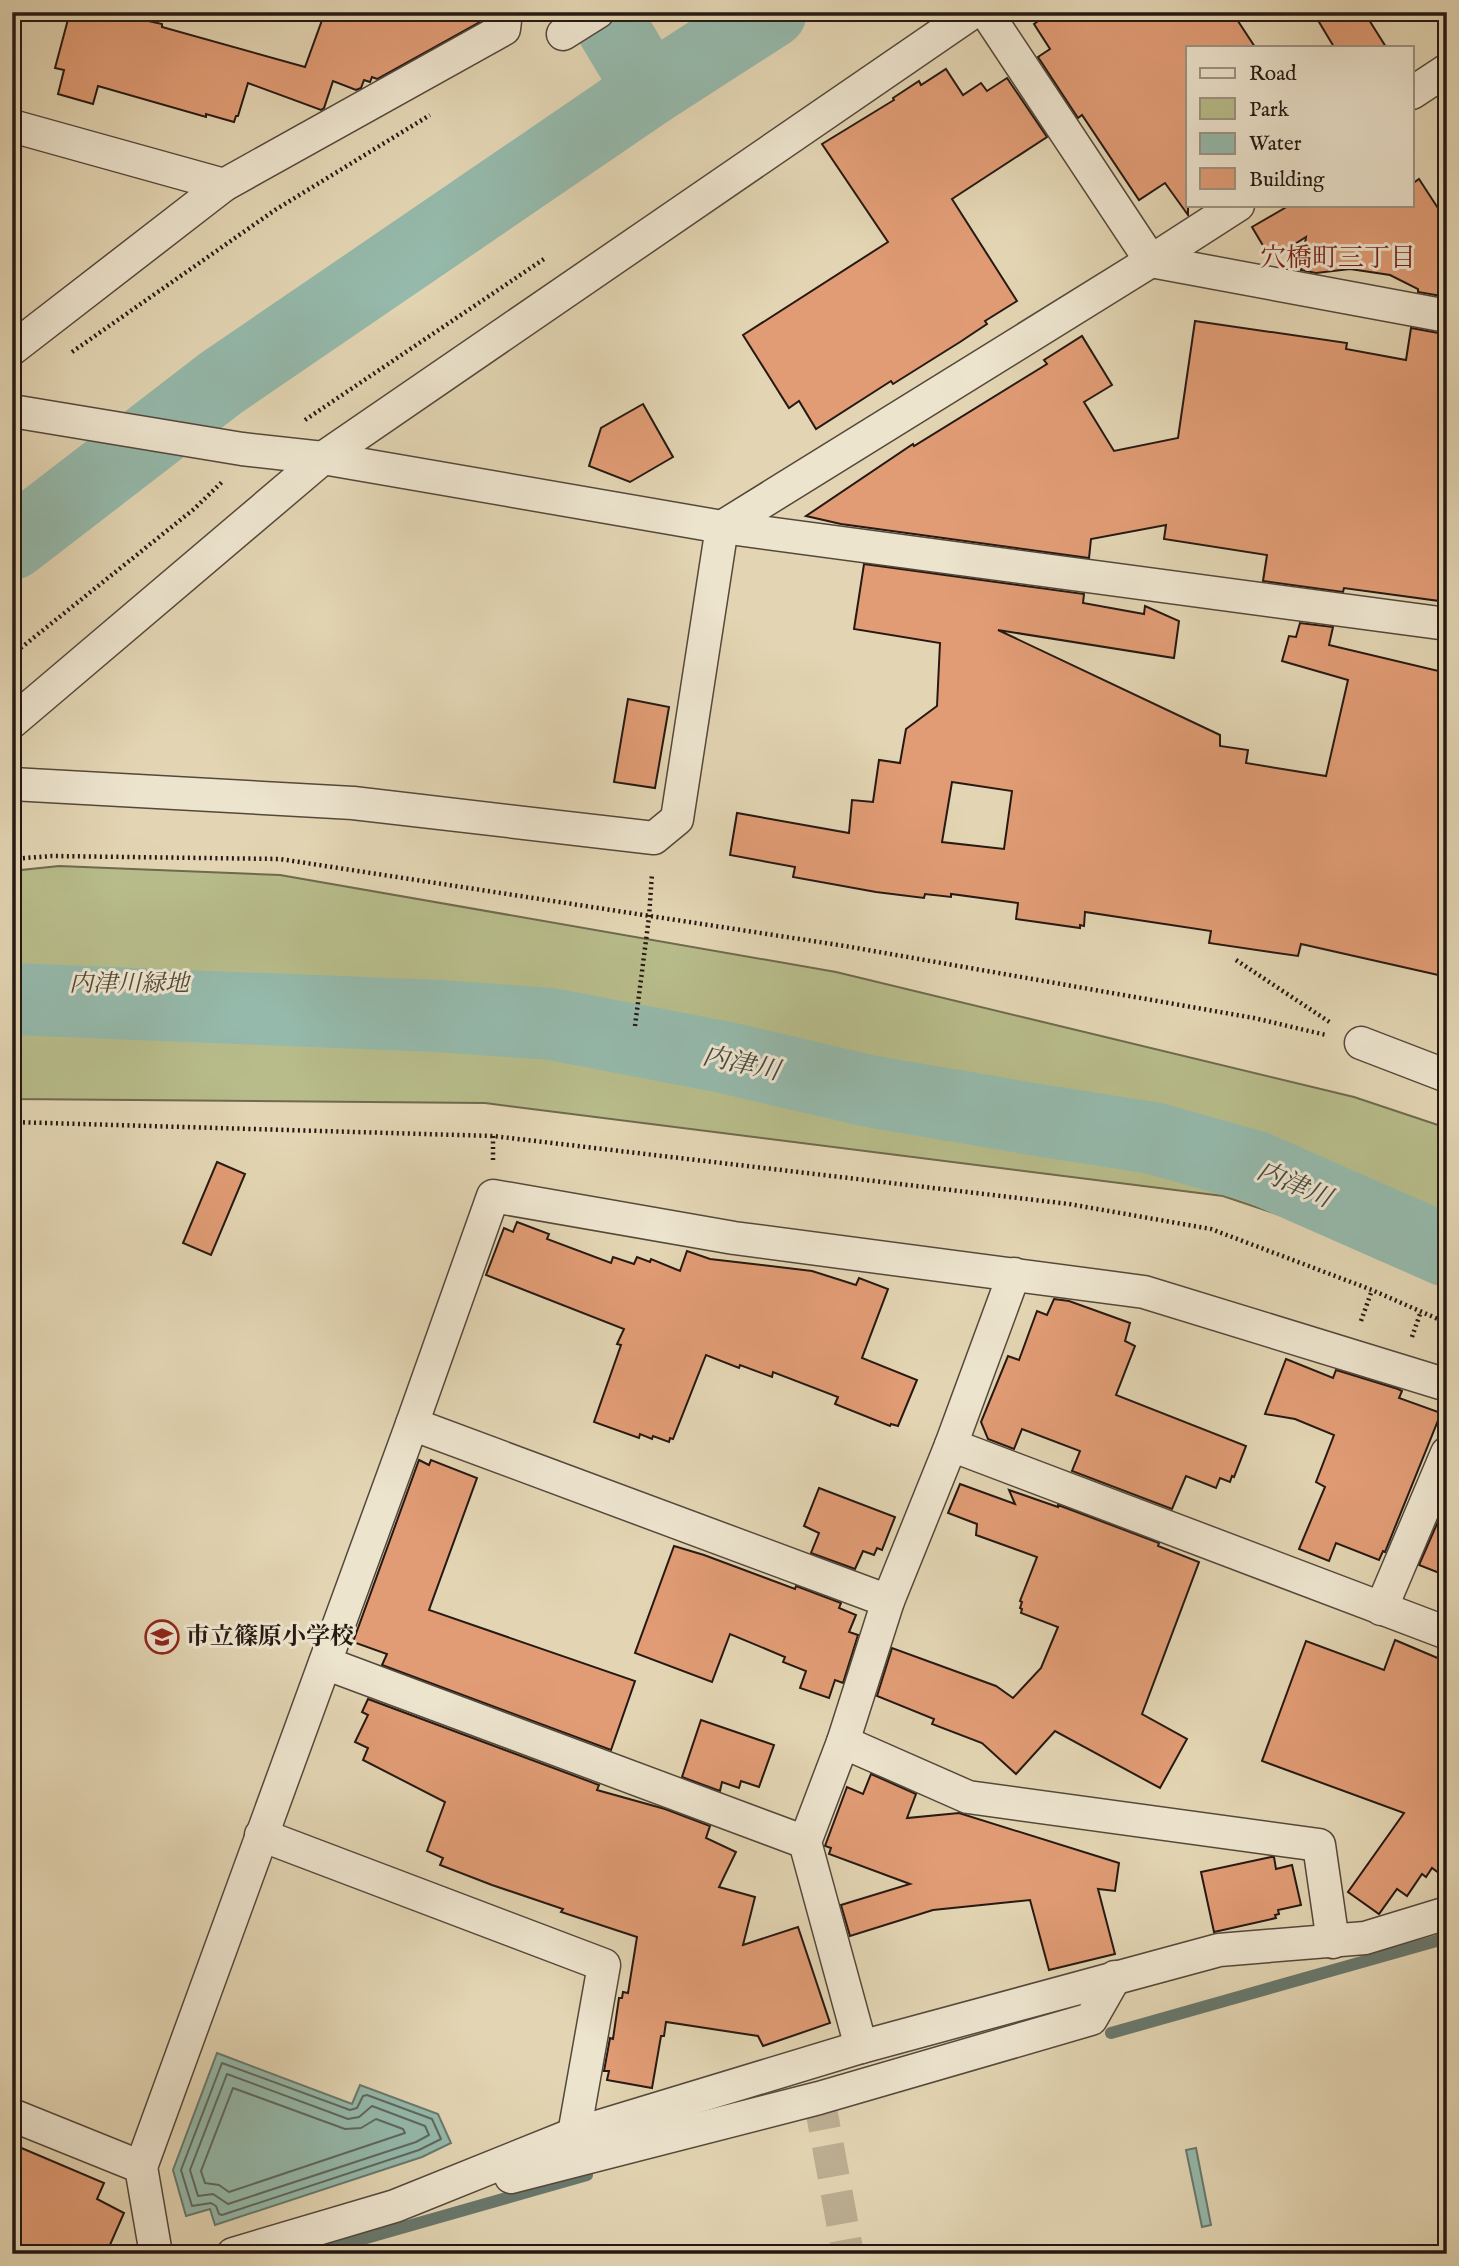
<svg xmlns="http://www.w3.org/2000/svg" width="1459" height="2266" font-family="'IM FELL English','Noto Serif JP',serif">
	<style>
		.green { fill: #b7bc8a; stroke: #6e6a4e; stroke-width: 2 }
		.water { fill: #95b9ab; stroke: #69796e; stroke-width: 2 }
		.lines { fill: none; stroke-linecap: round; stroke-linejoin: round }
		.shore { stroke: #5e695f; stroke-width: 2 }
		.stream { stroke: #69796e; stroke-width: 12 }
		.river { stroke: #95b9ab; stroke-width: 72 }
		.building { fill: #e19c75; stroke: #261913; stroke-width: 2; fill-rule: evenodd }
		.street-tunnel { stroke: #bdaf93; stroke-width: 32; stroke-dasharray: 32 16; stroke-linecap: butt }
		.street-casing { stroke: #55483b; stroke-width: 35 }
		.path { stroke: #261913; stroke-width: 4.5; stroke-dasharray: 2 3.5; stroke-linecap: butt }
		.street { stroke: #ede4ce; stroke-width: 32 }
		.labels { text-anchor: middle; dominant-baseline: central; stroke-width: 6; stroke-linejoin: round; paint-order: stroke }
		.park-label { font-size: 24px; font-style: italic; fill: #524a37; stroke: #ede4ce }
		.poi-label { font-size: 24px; font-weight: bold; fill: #261913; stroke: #ede4ce; text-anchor: start }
		.neighbourhood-label { font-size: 26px; fill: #7a1f14; stroke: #ede4ce }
		.water-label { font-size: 26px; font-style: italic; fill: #474941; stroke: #ede4ce }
	</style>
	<rect width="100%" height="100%" fill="#e3d5b3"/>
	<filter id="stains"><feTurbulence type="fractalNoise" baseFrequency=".00286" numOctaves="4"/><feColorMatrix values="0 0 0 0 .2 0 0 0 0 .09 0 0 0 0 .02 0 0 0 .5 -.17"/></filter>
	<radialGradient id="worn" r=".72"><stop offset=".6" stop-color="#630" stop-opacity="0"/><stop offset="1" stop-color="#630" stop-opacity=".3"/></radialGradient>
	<path class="green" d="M59,866L280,875L836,972L1354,1097L1447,1128V1279L1360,1242L1223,1196L485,1103L12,1099V871Z"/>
	<g class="water">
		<path d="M217,2053L352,2104L360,2085L438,2114L451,2143L422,2157L215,2225L210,2209L186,2216L173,2170Z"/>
		<path d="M1196,2148L1211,2225L1202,2227L1186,2150Z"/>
	</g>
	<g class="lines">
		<g class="shore">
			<path d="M222,2063L350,2110L357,2108L363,2096L367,2095L432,2119L441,2139L419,2150L222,2215L219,2214L216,2206L211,2203L192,2206L181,2170Z"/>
			<path d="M227,2074L348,2119L359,2117L372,2106L425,2126L429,2135L416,2142L228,2204L213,2194L198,2196L190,2170Z"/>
			<path d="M233,2088L345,2129L361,2128L376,2119L403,2129L405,2133L229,2192L219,2185L205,2183L201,2171Z"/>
		</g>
		<g class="stream">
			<path d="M1111,2033L1447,1938"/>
			<path d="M310,2254L587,2175"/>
		</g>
		<g class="river">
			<path d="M603,12L650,90"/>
			<path d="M12,544L221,383L650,90L771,12"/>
			<path d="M12,999L439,1016L551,1024L728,1058L869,1091L1044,1121L1153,1138L1256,1167L1447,1251"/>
		</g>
	</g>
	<g class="building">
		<path d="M70,12H108L162,24V27L305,67L325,12H487V18L377,79L372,77L370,82L364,80L361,88L356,90L333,81L324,108L321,110L248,83L238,116H236L234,122L206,114V117L98,86L93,104L58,94L64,70L55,68Z"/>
		<path d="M1051,12H1232L1255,47H1188V215L1165,183L1139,200L1082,115L1078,118L1038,57L1050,49L1034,24Z"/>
		<path d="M1313,12H1364L1386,47H1334Z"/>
		<path d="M946,69L963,95L981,83L987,91L1007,78L1047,137L952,199L1017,301L985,321L987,324L960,342L893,384L891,381L816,429L799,401L789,408L743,335L888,242L822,144L894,100L893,98L919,81L921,85Z"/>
		<path d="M1419,179L1447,222V297L1418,292V289L1390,275L1350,269L1316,273L1301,270L1306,237L1271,259L1252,227L1290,205H1412V184Z"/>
		<path d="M1195,321L1347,343L1346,349L1406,360L1411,328L1444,334L1439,367L1447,369V602L1344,588L1343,592L1263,581L1267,555L1164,539L1166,525L1091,539L1089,558L841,524L806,516L913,444L914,446L1047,364L1044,360L1082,336L1112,385L1084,402L1114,451L1178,438Z"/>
		<path d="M643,404L673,457L630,482L589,466L601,428Z"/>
		<path d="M864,564L1084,594L1083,603L1144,614L1145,606L1179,621L1174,658L998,630L1220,735V746L1248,750L1246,763L1326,776L1348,680L1282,661L1289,636L1296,637L1300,623L1333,627L1329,645L1447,673V977L1301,944L1298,956L1209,943L1211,931L1085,912L1084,926L1080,925V928L1016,919L1018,903L951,894V897L925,894L924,898L876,892L793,877L795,867L730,855L737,813L849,833L852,800L873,802L879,760L900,763L906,729L937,706L940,643L854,629ZM952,782L1012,791L1004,849L942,842Z"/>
		<path d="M628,699L669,707L655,788L614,782Z"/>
		<path d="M217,1162L245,1174L211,1255L183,1243Z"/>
		<path d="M517,1222L549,1234L547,1239L611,1263L613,1257L634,1264L637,1257L650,1262L651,1259L680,1271L687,1251L710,1259L812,1271L856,1285L859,1278L888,1289L862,1358L917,1380L898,1426L891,1424L890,1426L835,1404L838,1397L773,1372L772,1377L740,1365L739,1368L706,1355L673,1439L670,1438L669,1442L653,1436L652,1439L640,1434L639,1438L594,1422L621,1345L617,1344L624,1329L486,1275L504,1228L513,1232Z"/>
		<path d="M1054,1299L1069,1301L1130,1323L1125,1341L1135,1346L1116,1395L1246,1446L1234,1477L1232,1476L1230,1482L1220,1478L1216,1488L1186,1476L1172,1509L1072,1471L1080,1451L1022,1429L1014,1449L988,1439L981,1422L1008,1356L1019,1360L1037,1311L1047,1315Z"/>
		<path d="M1286,1359L1333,1378L1336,1370L1398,1389L1402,1391L1399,1398L1441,1413L1385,1552L1383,1551L1379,1560L1336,1543L1329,1561L1299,1549L1325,1487L1316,1482L1334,1435L1295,1419L1265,1414Z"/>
		<path d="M419,1460L429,1465L431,1460L477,1478L429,1610L635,1681L611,1750L382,1665L387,1654L353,1642Z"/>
		<path d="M960,1484L1015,1504L1009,1490L1058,1507V1505L1159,1543L1158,1546L1199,1562L1142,1714L1187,1739L1160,1788L1055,1731L1016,1774L982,1743L932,1724L934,1719L877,1696L892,1648L996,1686L1013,1698L1041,1668L1058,1627L1021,1613L1022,1609L1020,1608L1022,1602L1020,1601L1037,1557L976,1535L977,1524L948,1513Z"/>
		<path d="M819,1488L895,1517L882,1550L877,1548L874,1555L863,1551L855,1569L811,1553L819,1533L804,1526Z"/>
		<path d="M1440,1517L1447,1519V1576L1419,1565Z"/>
		<path d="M674,1546L704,1555L795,1589L796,1586L841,1603L839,1608L856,1615L849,1632L858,1635L843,1683L835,1680L829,1698L800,1688L806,1671L783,1662L785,1657L730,1634L712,1682L635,1653Z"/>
		<path d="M1395,1640L1447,1662V1879L1432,1868L1426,1877L1422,1874L1407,1896L1397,1889L1379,1914L1348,1892L1404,1813L1262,1761L1306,1641L1384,1670Z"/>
		<path d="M368,1699L599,1785L597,1790L665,1809L710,1826L706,1838L736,1852L719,1887L755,1897L743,1945L798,1927L830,2023L763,2046L758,2036L666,2022L664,2036H661L652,2088L607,2080L609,2071H604L610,2038L613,2039L619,1998H622L623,1992L628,1993L637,1937L561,1912L563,1909L492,1885L440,1865L443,1858L427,1851L445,1802L363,1760L368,1748L355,1742L368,1715L362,1712Z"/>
		<path d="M701,1720L774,1745L759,1787L741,1781L739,1788L722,1782L720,1791L682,1777Z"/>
		<path d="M871,1774L916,1794L907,1818L959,1813L1119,1863L1115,1891L1098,1889L1115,1954L1049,1970L1030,1900L933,1910L850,1936L841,1905L910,1884L829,1854L831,1848L825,1846L847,1787L863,1794Z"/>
		<path d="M1271,1857H1274L1276,1869L1292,1865L1301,1905L1278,1910L1279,1914L1275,1915L1276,1918L1214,1932L1201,1872Z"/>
		<path d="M12,2144L104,2183L97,2199L124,2213L106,2254H12Z"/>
	</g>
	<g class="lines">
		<path class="street-tunnel" d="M819,2098L848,2254"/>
		<defs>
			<g id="street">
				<path d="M986,12L1151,261L1447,316"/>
				<path d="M563,34L598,12"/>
				<path d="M1412,93L1447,70"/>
				<path d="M12,126L224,185"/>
				<path d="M12,349L224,185L504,29L506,12"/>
				<path d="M12,411L242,449L323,458L722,527L1447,624"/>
				<path d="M12,722L323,458L973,12"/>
				<path d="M12,784L353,803L654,838L677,819L722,527L1151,261L1238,205"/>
				<path d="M1361,1043L1447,1076"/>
				<path d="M412,1424L888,1601"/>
				<path d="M951,1445L1447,1633"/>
				<path d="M1381,1609L1447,1453"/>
				<path d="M325,1663L805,1842"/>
				<path d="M843,1742L968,1797L1319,1845L1333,1942"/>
				<path d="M261,1835L604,1965L574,2134"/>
				<path d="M861,2047L805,1842L843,1742L888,1601L951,1445L1014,1274"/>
				<path d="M12,2115L141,2167L156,2254"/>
				<path d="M141,2167L412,1424L493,1196L734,1238L1144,1292L1447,1385"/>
				<path d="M511,2177L819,2098L1091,2019L1115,1977"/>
				<path d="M233,2254L395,2206L574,2134L861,2047L1219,1950L1365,1938L1447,1913"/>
			</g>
		</defs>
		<use href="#street" class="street-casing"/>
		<g class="path">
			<path d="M72,352L275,210L430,115"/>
			<path d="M305,420L544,259"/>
			<path d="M12,655L194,509L222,482"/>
			<path d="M12,859L52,856L280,859L845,946L1254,1018L1326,1035"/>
			<path d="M1236,960L1331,1023"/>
			<path d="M635,1026L649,917L652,874"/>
			<path d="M12,1122L493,1136L1069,1204L1211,1229L1372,1290L1447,1323"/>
			<path d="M493,1136V1160"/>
			<path d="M1361,1321L1372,1290"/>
			<path d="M1412,1337L1421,1311"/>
		</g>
		<use href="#street" class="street"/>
	</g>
	<defs>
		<symbol id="school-ring" viewBox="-11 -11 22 22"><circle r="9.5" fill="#ede4ce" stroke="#8f2418" stroke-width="1.5"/><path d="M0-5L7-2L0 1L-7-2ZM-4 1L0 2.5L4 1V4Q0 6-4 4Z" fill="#8f2418"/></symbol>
	</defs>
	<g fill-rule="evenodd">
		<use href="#school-ring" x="143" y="1618" width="38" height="38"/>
	</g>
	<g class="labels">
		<g class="park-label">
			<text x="129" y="984">内津川緑地</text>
		</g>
		<g class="poi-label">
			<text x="186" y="1637">市立篠原小学校</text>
		</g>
		<g class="neighbourhood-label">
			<text x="1338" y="258">穴橋町三丁目</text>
		</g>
		<g class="water-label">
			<text transform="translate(741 1064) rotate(12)">内津川</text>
			<text transform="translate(1294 1185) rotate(23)">内津川</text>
		</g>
	</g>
	<rect width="1459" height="2266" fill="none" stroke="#e3d5b3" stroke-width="42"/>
	<rect x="14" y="14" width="1431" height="2238" fill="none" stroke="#261913" stroke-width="3.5"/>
	<rect x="21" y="21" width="1417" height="2224" fill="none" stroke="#261913" stroke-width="2"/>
	<rect x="1186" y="46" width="228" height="161" fill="#ede4ce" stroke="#9d9383" stroke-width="2"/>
	<rect x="1200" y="68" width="35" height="10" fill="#ede4ce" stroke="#9d9383" stroke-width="2"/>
	<text x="1249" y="80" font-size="21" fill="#261913">Road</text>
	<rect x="1200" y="98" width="35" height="21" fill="#b7bc8a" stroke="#9d9383" stroke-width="2"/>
	<text x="1249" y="116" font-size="21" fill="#261913">Park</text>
	<rect x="1200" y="133" width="35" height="21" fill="#95b9ab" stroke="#9d9383" stroke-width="2"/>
	<text x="1249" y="150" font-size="21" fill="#261913">Water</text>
	<rect x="1200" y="168" width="35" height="21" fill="#e19c75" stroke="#9d9383" stroke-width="2"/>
	<text x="1249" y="186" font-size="21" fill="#261913">Building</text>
	<rect width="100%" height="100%" filter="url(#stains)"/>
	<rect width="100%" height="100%" fill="url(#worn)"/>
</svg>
